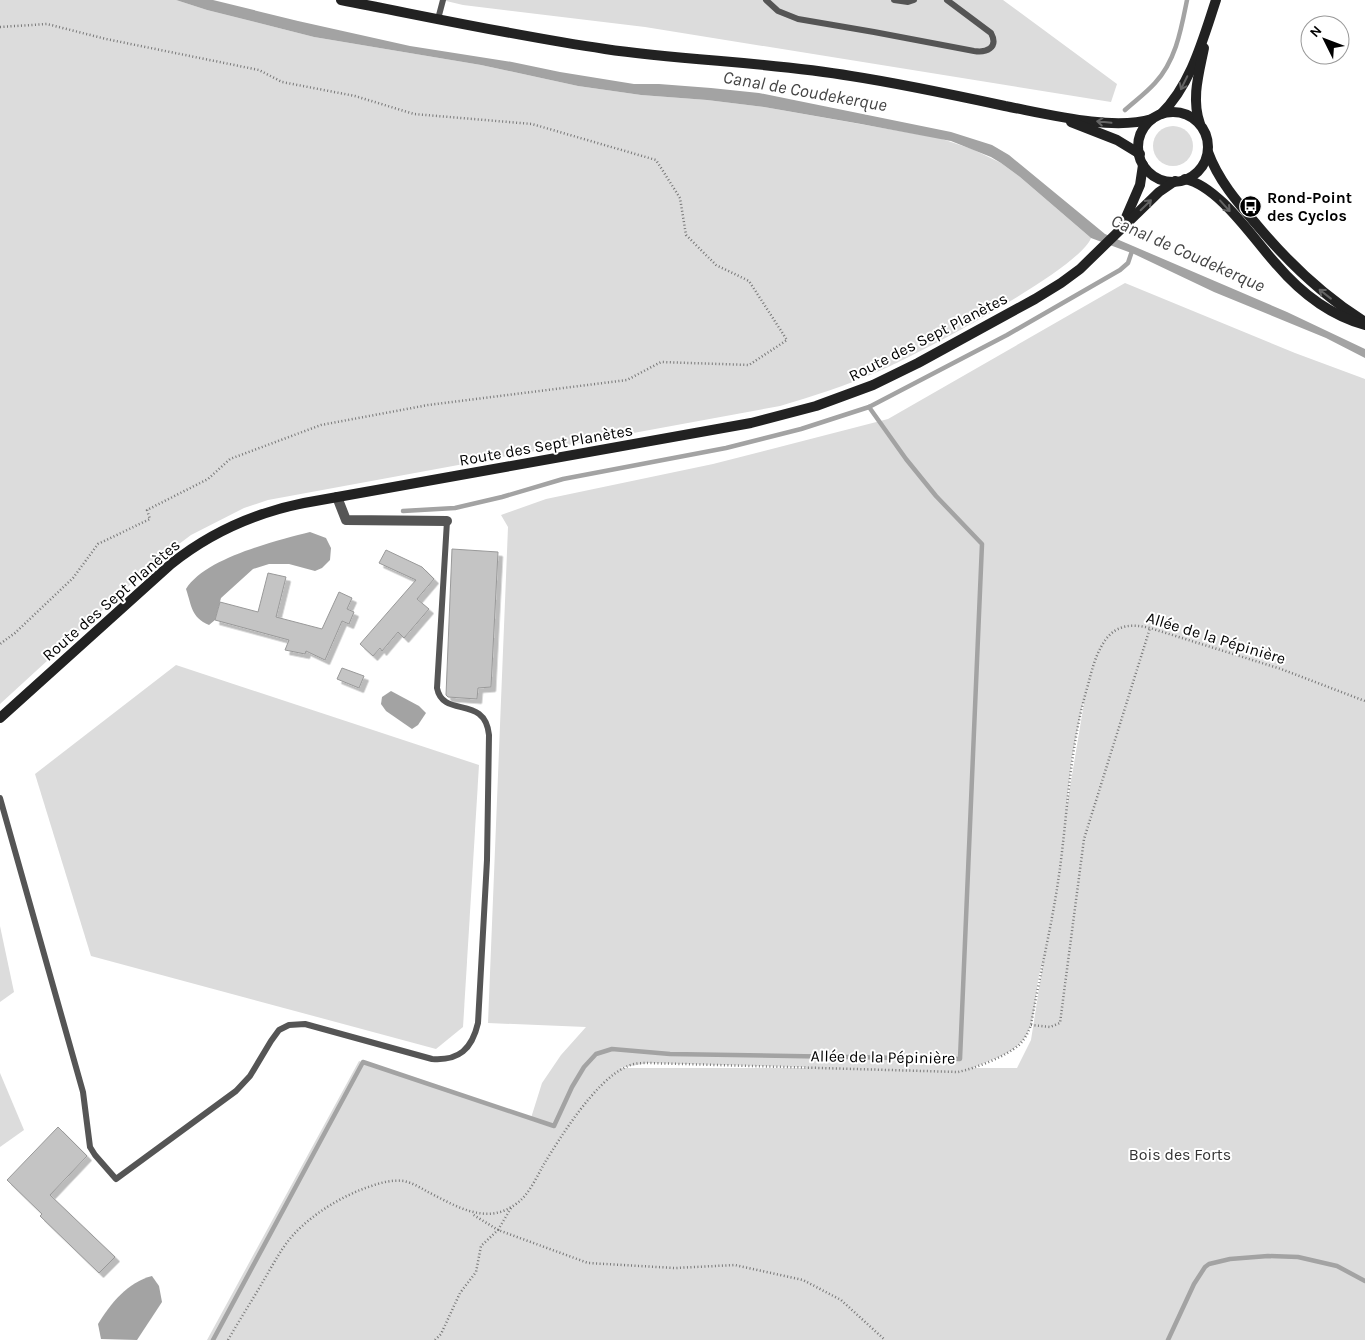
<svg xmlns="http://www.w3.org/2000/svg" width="1365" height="1340" font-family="Karla,sans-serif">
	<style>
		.green { fill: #dcdcdc; fill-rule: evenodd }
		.water { fill: #a3a3a3 }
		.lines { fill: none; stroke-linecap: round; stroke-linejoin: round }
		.stream { stroke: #a3a3a3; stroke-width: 4.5 }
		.building { fill: #c4c4c4; stroke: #999; filter: url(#shadow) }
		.path { stroke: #777; stroke-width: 2.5; stroke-dasharray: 1 2.5; stroke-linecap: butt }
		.lane { stroke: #555; stroke-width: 6 }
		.street { stroke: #555; stroke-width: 10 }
		.secondary { stroke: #222; stroke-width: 10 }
		.oneway { stroke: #646464 }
		.labels { text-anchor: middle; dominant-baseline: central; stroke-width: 4; stroke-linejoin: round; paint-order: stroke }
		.poi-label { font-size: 16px; font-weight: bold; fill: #000; stroke: #fff; text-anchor: start }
		.street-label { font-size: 16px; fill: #000; stroke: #fff }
		.park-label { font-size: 16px; fill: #333; stroke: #fff }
		.water-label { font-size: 18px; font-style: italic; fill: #444; stroke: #fff }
	</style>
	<defs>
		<filter id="shadow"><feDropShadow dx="4.5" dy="4.5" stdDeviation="0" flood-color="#0004"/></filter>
	</defs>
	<rect width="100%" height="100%" fill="#fff"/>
	<g class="green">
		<path d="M0,0H176L207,10L314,37L481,65L578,86L641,95L707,100L764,107L939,138L972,149L1001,163L1020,177L1091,238C1079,270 915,356 877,372C846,386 813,396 780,406L268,500L244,508L191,535L155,562L0,704Z"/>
		<path d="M442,0H1003L1117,84L1111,102L645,27L463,5Z"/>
		<circle cx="1173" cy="146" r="20"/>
		<path d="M1125,283L1295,353L1365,379V1340H207L359,1061L531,1118L542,1083L561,1055L586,1027L488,1023L508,527L501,515L546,499L713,464L888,419ZM1083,703H1084L1066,811L1072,757ZM1043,963L1031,1040L1017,1068H973C986,1061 1005,1057 1017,1046C1041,1027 1032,986 1043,963ZM648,1063L806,1067V1068H619Z"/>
		<path d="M176,665L479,765L463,1027L436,1049L91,956L35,774Z"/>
		<path d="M0,926L14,992L0,1002Z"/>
		<path d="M0,1073L24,1130L0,1147Z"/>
	</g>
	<g class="water">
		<path d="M176,0H213L298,21L410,46L512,62L560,72L634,84H659L711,88L759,93L951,132L992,145L1009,155L1105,234L1287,312L1365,349V358L1326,338L1214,292L1134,254L1091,238L1020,177L1001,163L991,157L951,141L861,124L764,107L707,100L641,95L578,86L481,65L314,37L207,10Z"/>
		<path d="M310,532L326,538L331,548L330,560L322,568L315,571L289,564H269L253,569L221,598L215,620L209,625C191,617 192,607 186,589C205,558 275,541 310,532Z"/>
		<path d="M391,691L419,706L426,713L418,725L412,729L386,711L381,704L382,697Z"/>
		<path d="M152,1276L159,1286L162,1302L137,1340L101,1339L98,1324C110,1304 128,1282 152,1276Z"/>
	</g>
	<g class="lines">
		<g class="stream">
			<path d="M1125,110C1135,101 1146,93 1155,83C1176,60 1181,30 1187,0"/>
			<path d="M403,511L455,508L502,497L563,479L726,448L801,429L869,407L1007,335L1120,270L1128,263L1132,251"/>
			<path d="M213,1340L363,1062L554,1126L572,1087L584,1067L596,1054L612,1049L670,1054L960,1059L982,544L936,496L906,459L869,407"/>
			<path d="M1168,1340L1194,1284L1205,1267L1209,1264L1230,1259L1268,1256L1298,1257L1337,1266L1365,1281"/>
		</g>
	</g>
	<g class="building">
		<path d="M452,549L498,552L491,687L478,688L477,699L448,697L446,695Z"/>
		<path d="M386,550L422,567L434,579L417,599L429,609L404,638L398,632L382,651L380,648L373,656L360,644L416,580L379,563Z"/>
		<path d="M268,573L286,577L276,617L322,629L339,592L352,598L347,609L354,612L349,624L342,621L325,660L306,651L305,654L285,650L289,640L215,620L220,602L258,612Z"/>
		<path d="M342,668L364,676L359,688L337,679Z"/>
		<path d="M58,1127L87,1156L50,1195L115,1257L99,1273L40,1216L42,1214L7,1180Z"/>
	</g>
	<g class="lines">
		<g class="path">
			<path d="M0,27L47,24L106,39L259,70L282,82L355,96L414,114L532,124L656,160L680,198L686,235L716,265L749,281L787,340L749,365L661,362L627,380L428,405L321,425L230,459L208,479L147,510L150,519L98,544L73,578L15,633L0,644"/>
			<path d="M1031,1025L1050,1027L1060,1023L1084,839L1150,628"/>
			<path d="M511,1208L498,1230L588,1263L675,1268L735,1265L803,1280L841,1300L885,1340"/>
			<path d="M228,1340C240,1319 253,1299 265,1278C274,1263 282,1247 294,1234C312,1215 336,1200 360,1190C374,1185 389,1179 404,1181C413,1183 421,1188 428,1192C456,1206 486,1226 516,1204C529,1195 536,1178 544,1164C561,1136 596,1080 626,1067C633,1063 641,1063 648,1063L958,1072C976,1068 1005,1057 1019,1045C1025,1039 1028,1033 1031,1025C1040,973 1053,921 1060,868C1068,807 1070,745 1088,685C1092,669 1096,653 1106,639C1118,624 1133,624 1150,628L1281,669L1365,701"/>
			<path d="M435,1340L441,1334L460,1293L476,1272L481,1246L498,1230L472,1214"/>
		</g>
		<g class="lane">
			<path d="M766,0L778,11L798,19L874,32L974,51C986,53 999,48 991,33L947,0"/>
			<path d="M894,0L908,2L914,0"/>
			<path d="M438,19L443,0"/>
			<path d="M0,798L83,1092L90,1147L95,1155L116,1179L236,1091L250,1076L271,1041L279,1030L289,1025L305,1024L432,1059C459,1061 472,1049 478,1023L487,860L489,735C485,694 443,719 437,688L447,521"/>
		</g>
		<path class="street" d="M337,497L346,520L447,521"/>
		<g class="secondary">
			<path d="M341,0C429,17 516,36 605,49C687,61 770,62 851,76C903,84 954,95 1005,106C1047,114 1112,131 1152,119"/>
			<circle cx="1173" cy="147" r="35"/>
			<path d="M1161,114C1191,85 1203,39 1216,0"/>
			<path d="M1071,122L1117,140L1140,154"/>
			<path d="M1200,124C1191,99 1199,73 1204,48"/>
			<path d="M1208,152C1218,180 1238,203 1257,225C1288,262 1321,294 1362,320"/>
			<path d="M1185,179C1220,187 1253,239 1277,265C1301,293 1329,315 1365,325"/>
			<path d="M1124,222L1140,185L1143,165"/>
			<path d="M0,718L171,564C211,532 254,513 304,503L751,423L816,406L873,385L918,363L1035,299L1061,283L1080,269L1159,192L1175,181"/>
		</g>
	</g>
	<defs><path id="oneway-shaft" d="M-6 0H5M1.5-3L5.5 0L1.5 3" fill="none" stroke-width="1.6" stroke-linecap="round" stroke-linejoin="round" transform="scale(1.25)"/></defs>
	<g class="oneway">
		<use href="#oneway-shaft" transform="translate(1184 83) rotate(116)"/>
		<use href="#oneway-shaft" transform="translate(1104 122) rotate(-174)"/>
		<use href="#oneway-shaft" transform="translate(1146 205) rotate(-44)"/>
		<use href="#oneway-shaft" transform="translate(1225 206) rotate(48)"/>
		<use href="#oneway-shaft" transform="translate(1325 294) rotate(-142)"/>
	</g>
	<defs>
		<symbol id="bus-disc" viewBox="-11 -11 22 22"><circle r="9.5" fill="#000" stroke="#fff"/><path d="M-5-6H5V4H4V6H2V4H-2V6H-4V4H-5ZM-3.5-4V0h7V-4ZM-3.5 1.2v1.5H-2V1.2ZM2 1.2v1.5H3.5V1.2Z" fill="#fff"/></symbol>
	</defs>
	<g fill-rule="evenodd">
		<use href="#bus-disc" x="1238" y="194" width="25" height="25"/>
	</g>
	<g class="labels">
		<g class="poi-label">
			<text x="1267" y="197">Rond-Point<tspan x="1267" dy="18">des Cyclos</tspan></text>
		</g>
		<g class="street-label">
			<text transform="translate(928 337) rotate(-27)">Route des Sept Planètes</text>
			<text transform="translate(546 445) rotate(-10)">Route des Sept Planètes</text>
			<text transform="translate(111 600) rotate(-41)">Route des Sept Planètes</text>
			<text transform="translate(1216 638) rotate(17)">Allée de la Pépinière</text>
			<text transform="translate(883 1057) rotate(1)">Allée de la Pépinière</text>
		</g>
		<g class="park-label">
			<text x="1180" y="1154">Bois des Forts</text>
		</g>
		<g class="water-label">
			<text transform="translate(805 91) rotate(10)">Canal de Coudekerque</text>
			<text transform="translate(1188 253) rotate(24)">Canal de Coudekerque</text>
		</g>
	</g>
	<g transform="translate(1325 40) rotate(312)"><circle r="24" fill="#ffffff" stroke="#999999"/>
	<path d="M0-4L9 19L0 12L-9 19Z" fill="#000000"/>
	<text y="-8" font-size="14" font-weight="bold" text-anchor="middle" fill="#000000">N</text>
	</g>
</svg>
